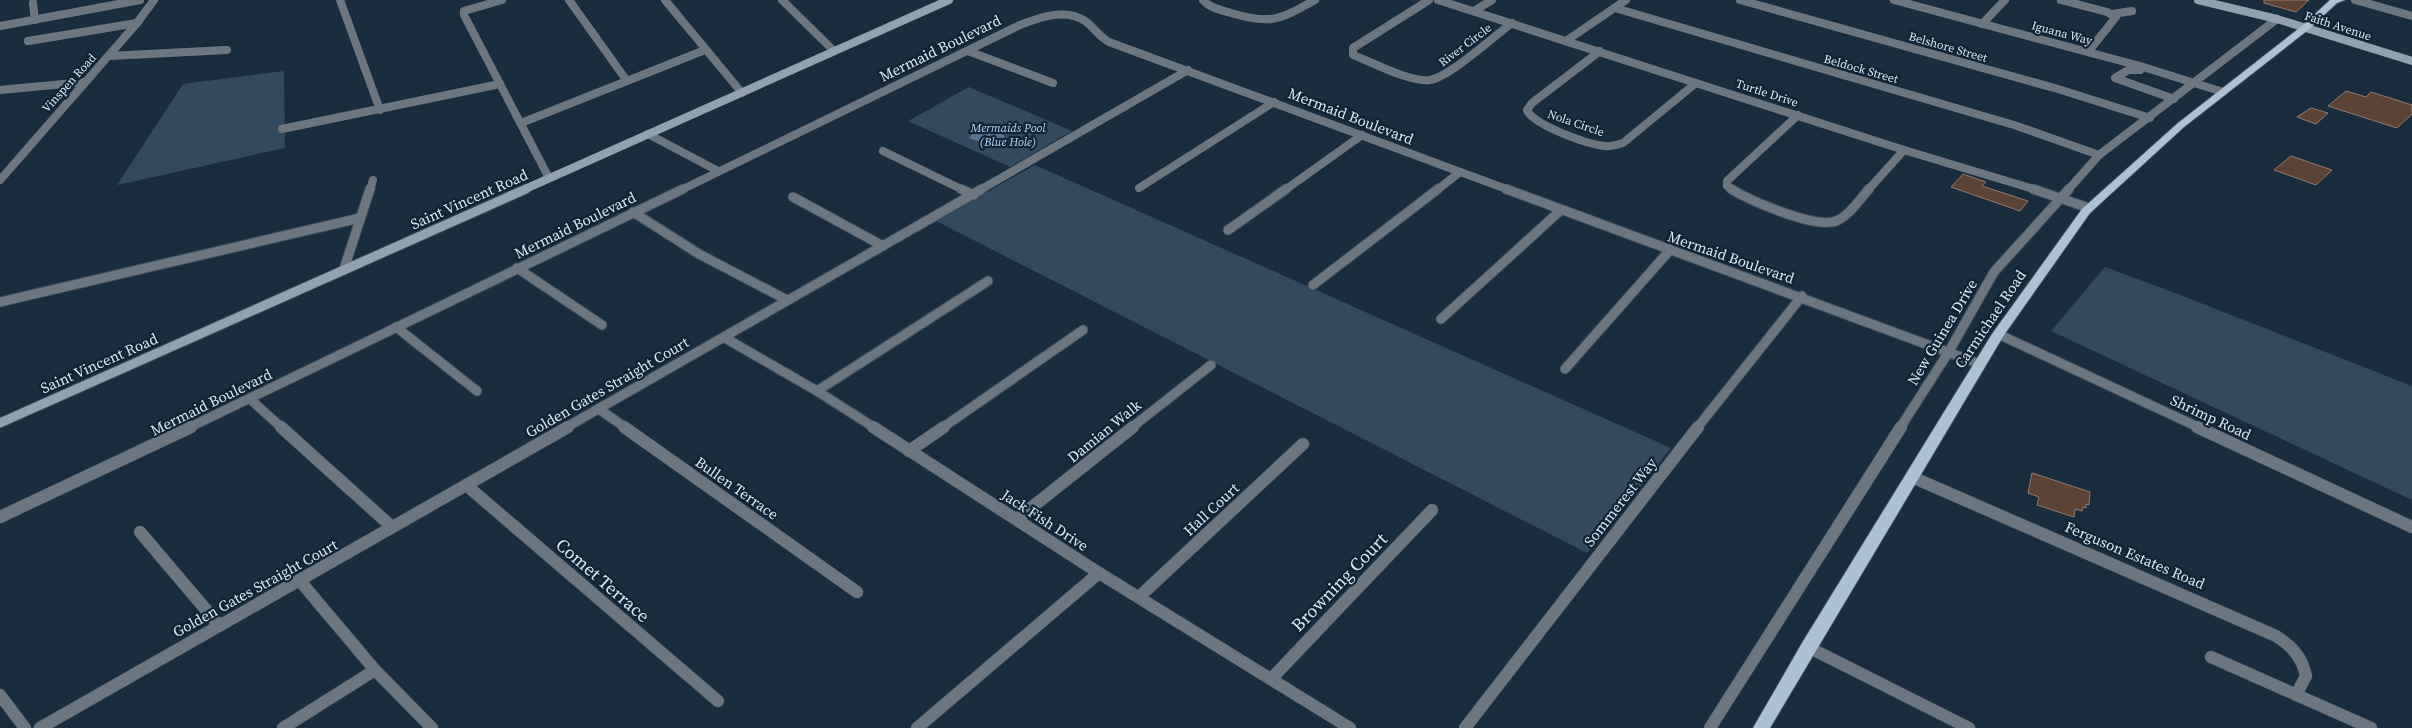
<svg xmlns="http://www.w3.org/2000/svg" width="2412" height="728" font-family="'Source Serif 4',serif">
	<style>
		.green { fill: #32495e }
		.water { fill: #547695 }
		.building { fill: #5c4235; stroke: #96796b }
		.lines { fill: none; stroke-linecap: round; stroke-linejoin: round }
		.street-far2-casing { stroke: #384b5c; stroke-width: 8 }
		.street-far1-casing { stroke: #384b5c; stroke-width: 11 }
		.street-casing { stroke: #384b5c; stroke-width: 13 }
		.secondary-far1-casing { stroke: #384b5c; stroke-width: 8 }
		.secondary-casing { stroke: #384b5c; stroke-width: 11 }
		.primary-casing { stroke: #384b5c; stroke-width: 2 }
		.street-far2 { stroke: #6c7680; stroke-width: 8 }
		.street-far1 { stroke: #6c7680; stroke-width: 9 }
		.street { stroke: #6c7680; stroke-width: 12 }
		.secondary-far1 { stroke: #91a1b0; stroke-width: 8 }
		.secondary { stroke: #91a1b0; stroke-width: 9 }
		.primary { fill: #adc1d5; fill-rule: evenodd }
		.labels { text-anchor: middle; dominant-baseline: central; stroke-width: 4.5; stroke-linejoin: round; paint-order: stroke }
		.far-street-label { font-size: 12px; fill: #dbe8f4; stroke: #0f2335 }
		.far-park-label { font-size: 12px; font-style: italic; fill: #b8d9f8; stroke: #0f2335 }
		.street-label { font-size: 15px; fill: #dbe8f4; stroke: #0f2335 }
		.near-street-label { font-size: 18px; fill: #dbe8f4; stroke: #0f2335 }
	</style>
	<rect width="100%" height="100%" fill="#192d3f"/>
	<g class="green">
		<path d="M284,71L285,148L117,185L183,84Z"/>
		<path d="M969,87L1072,131L1010,167L908,121Z"/>
		<path d="M1035,165L1671,448L1587,553L936,221Z"/>
		<path d="M2105,267L2170,291L2412,386V500L2051,331Z"/>
	</g>
	<path class="water" d="M986,129L1001,132L1005,137C993,143 981,144 969,138L973,133Z"/>
	<g class="building">
		<path d="M2264,0H2309L2296,12L2264,3Z"/>
		<path d="M2346,91L2366,97L2371,92L2412,105V114L2397,128L2328,106Z"/>
		<path d="M2311,108L2328,113L2316,124L2297,117Z"/>
		<path d="M2291,156L2332,170L2316,185L2274,170Z"/>
		<path d="M1963,174L1986,182L1982,186L2028,201L2020,211L1951,187Z"/>
		<path d="M2032,473L2090,492L2089,505L2086,504V508L2083,507L2082,511L2075,509L2074,517L2037,505L2039,497L2028,493Z"/>
	</g>
	<g class="lines">
		<defs>
			<g id="street-far2">
				<path d="M340,0L380,110"/>
				<path d="M502,0L464,11V15L549,178"/>
				<path d="M569,0L627,81"/>
				<path d="M665,0L742,93"/>
				<path d="M782,0L834,51"/>
				<path d="M1203,0C1210,8 1221,10 1231,13C1271,25 1279,20 1315,0"/>
				<path d="M1429,0L1353,48V55C1372,62 1411,83 1430,80C1451,76 1493,37 1512,23"/>
				<path d="M1438,0L1904,150L2037,190"/>
				<path d="M1740,0L2058,89L2150,118"/>
				<path d="M1894,0L2140,66L2223,92"/>
				<path d="M2061,0L2107,12L2116,17L2088,52"/>
				<path d="M2355,0L2412,16"/>
				<path d="M33,3L35,20"/>
				<path d="M1615,8L2014,125L2099,155"/>
				<path d="M1474,11L1492,0"/>
				<path d="M2112,14L2132,11"/>
				<path d="M1982,24L2005,0"/>
				<path d="M0,26L140,0"/>
				<path d="M28,41L137,23"/>
				<path d="M1566,41L1626,0"/>
				<path d="M968,51L1053,83"/>
				<path d="M1600,51L1532,103L1527,110C1533,125 1587,144 1604,146C1610,147 1617,145 1623,143L1696,83"/>
				<path d="M109,56L227,50"/>
				<path d="M2140,70H2128L2115,78L2174,99"/>
				<path d="M0,90L85,82"/>
				<path d="M521,123L705,50"/>
				<path d="M282,129L500,84"/>
				<path d="M648,134L718,171"/>
				<path d="M883,151L963,190"/>
				<path d="M0,180L137,23L154,0"/>
				<path d="M1139,188L1274,102"/>
				<path d="M370,190L373,180"/>
				<path d="M681,190L1020,25C1040,17 1066,8 1085,21C1094,27 1099,37 1109,42L1509,190"/>
				<path d="M980,190L1188,70"/>
				<path d="M1285,190L1362,135"/>
				<path d="M1437,190L1460,172"/>
				<path d="M1733,190L1727,186V181L1798,115"/>
				<path d="M1868,190L1904,150"/>
				<path d="M2068,190L2099,155L2277,19"/>
			</g>
			<g id="street-far1">
				<path d="M961,189L974,195"/>
				<path d="M1506,189L1980,364"/>
				<path d="M1731,189C1751,201 1815,229 1836,221C1849,216 1860,199 1869,189"/>
				<path d="M2033,189L2089,208"/>
				<path d="M793,197L883,246"/>
				<path d="M633,212L699,254L787,300"/>
				<path d="M1228,230L1286,189"/>
				<path d="M517,268L602,325"/>
				<path d="M344,269L370,189"/>
				<path d="M1313,285L1438,189"/>
				<path d="M0,302L360,218"/>
				<path d="M1441,319L1561,210"/>
				<path d="M396,327L477,391"/>
				<path d="M1998,334L2200,428"/>
				<path d="M725,338L817,391L875,428"/>
				<path d="M1565,369L1670,250"/>
				<path d="M817,391L988,281"/>
				<path d="M250,399L282,428"/>
				<path d="M599,409L626,428"/>
				<path d="M188,428L683,189"/>
				<path d="M565,428L982,189"/>
				<path d="M942,428L1083,330"/>
				<path d="M1131,428L1211,365"/>
				<path d="M1697,428L1802,296"/>
				<path d="M1900,428L1948,353L1994,272L2069,189"/>
			</g>
			<g id="street">
				<path d="M281,427L392,527"/>
				<path d="M624,427L857,592"/>
				<path d="M873,427L1099,573L1350,728"/>
				<path d="M2197,427L2412,527"/>
				<path d="M909,451L944,427"/>
				<path d="M1912,477L2276,636C2292,646 2302,657 2306,676L2296,695"/>
				<path d="M466,485L718,701"/>
				<path d="M0,517L191,427"/>
				<path d="M1017,519L1133,427"/>
				<path d="M140,532L219,625"/>
				<path d="M300,581L375,670L432,728"/>
				<path d="M1139,597L1303,444"/>
				<path d="M1808,647L1969,728"/>
				<path d="M2211,657L2371,728"/>
				<path d="M1271,679L1432,510"/>
				<path d="M0,695L25,728"/>
				<path d="M40,728L568,427"/>
				<path d="M283,728L375,670"/>
				<path d="M917,728L1099,573"/>
				<path d="M1465,728L1698,427"/>
				<path d="M1710,728L1901,427"/>
			</g>
			<g id="secondary-far1">
				<path d="M2198,0L2277,19L2412,61"/>
				<path d="M523,190L949,0"/>
			</g>
			<path id="secondary" d="M0,423L526,189"/>
			<path id="primary" d="M2330,0H2345L2337,3L2308,30L2184,127L2090,213L2004,335L1770,728H1753L1802,643L1992,334L2082,209L2178,123L2302,26Z"/>
		</defs>
		<use href="#street-far2" class="street-far2-casing"/>
		<use href="#street-far1" class="street-far1-casing"/>
		<use href="#street" class="street-casing"/>
		<use href="#secondary-far1" class="secondary-far1-casing"/>
		<use href="#secondary" class="secondary-casing"/>
		<use href="#primary" class="primary-casing"/>
		<use href="#street-far2" class="street-far2"/>
		<use href="#street-far1" class="street-far1"/>
		<use href="#street" class="street"/>
		<use href="#secondary-far1" class="secondary-far1"/>
		<use href="#secondary" class="secondary"/>
		<use href="#primary" class="primary"/>
	</g>
	<g class="labels">
		<g class="far-street-label">
			<text transform="translate(2338 26) rotate(18)">Faith Avenue</text>
			<text transform="translate(2062 33) rotate(15)">Iguana Way</text>
			<text transform="translate(1465 45) rotate(-37)">River Circle</text>
			<text transform="translate(1948 47) rotate(16)">Belshore Street</text>
			<text transform="translate(1861 69) rotate(16)">Beldock Street</text>
			<text transform="translate(69 83) rotate(-48)">Vinspen Road</text>
			<text transform="translate(1767 93) rotate(18)">Turtle Drive</text>
			<text transform="translate(1576 123) rotate(19)">Nola Circle</text>
		</g>
		<g class="far-park-label">
			<text x="1008" y="128">Mermaids Pool<tspan x="1008" dy="14">(Blue Hole)</tspan></text>
		</g>
		<g class="street-label">
			<text transform="translate(940 48) rotate(-26)">Mermaid Boulevard</text>
			<text transform="translate(1351 116) rotate(21)">Mermaid Boulevard</text>
			<text transform="translate(469 199) rotate(-24)">Saint Vincent Road</text>
			<text transform="translate(575 225) rotate(-26)">Mermaid Boulevard</text>
			<text transform="translate(1731 257) rotate(19)">Mermaid Boulevard</text>
			<text transform="translate(1990 319) rotate(-56)">Carmichael Road</text>
			<text transform="translate(1942 332) rotate(-59)">New Guinea Drive</text>
			<text transform="translate(99 363) rotate(-24)">Saint Vincent Road</text>
			<text transform="translate(607 387) rotate(-30)">Golden Gates Straight Court</text>
			<text transform="translate(211 402) rotate(-26)">Mermaid Boulevard</text>
			<text transform="translate(2211 417) rotate(25)">Shrimp Road</text>
			<text transform="translate(1104 431) rotate(-39)">Damian Walk</text>
			<text transform="translate(737 488) rotate(35)">Bullen Terrace</text>
			<text transform="translate(1620 502) rotate(-52)">Sommerest Way</text>
			<text transform="translate(1211 509) rotate(-43)">Hall Court</text>
			<text transform="translate(1045 520) rotate(33)">Jack Fish Drive</text>
			<text transform="translate(2135 555) rotate(23)">Ferguson Estates Road</text>
			<text transform="translate(255 588) rotate(-29)">Golden Gates Straight Court</text>
		</g>
		<g class="near-street-label">
			<text transform="translate(603 580) rotate(41)">Comet Terrace</text>
			<text transform="translate(1339 582) rotate(-46)">Browning Court</text>
		</g>
	</g>
</svg>
